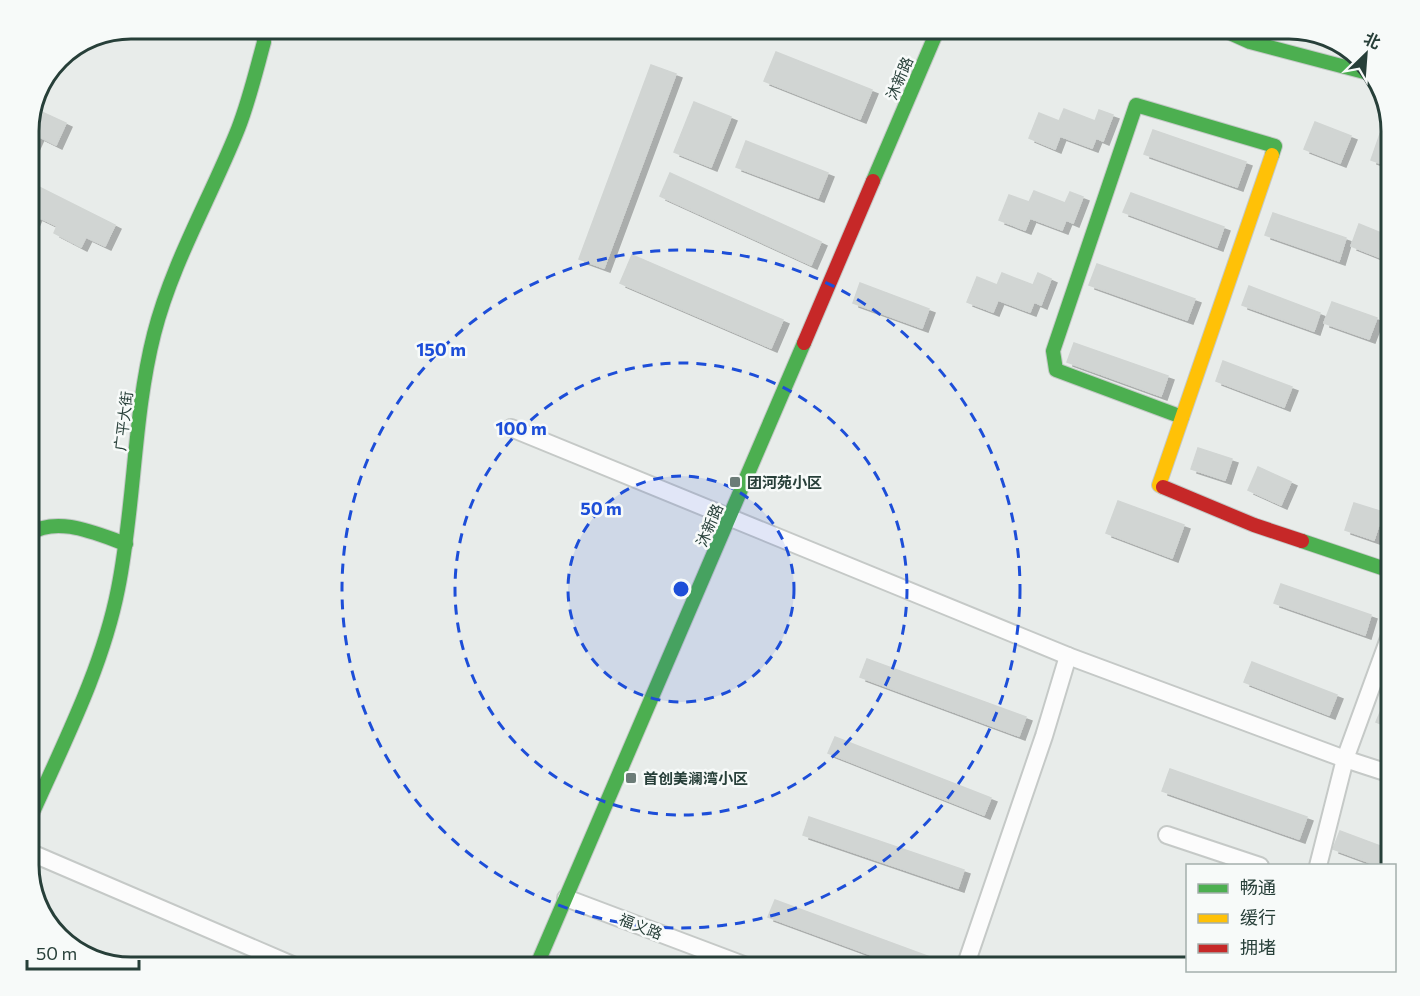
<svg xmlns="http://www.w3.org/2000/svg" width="1420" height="996" font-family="Commissioner,'Noto Sans SC',sans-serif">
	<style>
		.building { fill: #d1d5d3; stroke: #d1d5d3; stroke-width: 1.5; filter: url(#shadow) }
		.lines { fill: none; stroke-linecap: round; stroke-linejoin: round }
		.street-casing { stroke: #c5c9c7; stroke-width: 20 }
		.fast-casing { stroke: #c4c9c7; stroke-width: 16 }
		.slow-casing { stroke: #c4c9c7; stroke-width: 16 }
		.jam-casing { stroke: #c4c9c7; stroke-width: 16 }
		.street { stroke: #fcfcfc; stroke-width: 16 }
		.fast { stroke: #4caf50; stroke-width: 14 }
		.slow { stroke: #ffc107; stroke-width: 14 }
		.jam { stroke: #c62828; stroke-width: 14 }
		.ring { fill: none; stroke: #1d4ed8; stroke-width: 3; stroke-dasharray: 10 8 }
		.poi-dot { fill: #6b7c77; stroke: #f7faf9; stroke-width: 2 }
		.labels { text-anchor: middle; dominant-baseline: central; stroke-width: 5; stroke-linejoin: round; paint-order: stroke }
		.street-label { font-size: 15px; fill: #273f39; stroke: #f7faf9 }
		.poi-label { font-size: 15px; font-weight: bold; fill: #273f39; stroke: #f7faf9; text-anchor: start }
		.rim { fill: none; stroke: #273f39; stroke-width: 3 }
		.centre { fill: #1d4ed8; stroke: #f7faf9; stroke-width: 3 }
		.ring-label { font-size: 18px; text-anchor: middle; font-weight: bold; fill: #1d4ed8; stroke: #f7faf9; stroke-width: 5; stroke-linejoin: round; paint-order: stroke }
	</style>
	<defs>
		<filter id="shadow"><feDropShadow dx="6" dy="4" stdDeviation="0" flood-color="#0004"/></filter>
	</defs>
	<rect width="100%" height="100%" fill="#e8ecea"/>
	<g class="building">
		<path d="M776,52L872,90L860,119L764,81Z"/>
		<path d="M651,65L676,74L604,268L579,259Z"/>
		<path d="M694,102L731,117L711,167L674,152Z"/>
		<path d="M33,108L66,123L56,145L38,136L33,147L29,145V124Z"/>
		<path d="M1064,109L1095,121L1099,110L1113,115L1103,141L1096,138L1092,148L1060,136L1055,149L1029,138L1039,113L1059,121Z"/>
		<path d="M1315,122L1351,136L1340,163L1304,149Z"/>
		<path d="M1153,130L1246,162L1237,187L1144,154Z"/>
		<path d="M1380,134L1391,138V167L1371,160Z"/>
		<path d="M746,141L828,173L818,198L736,167Z"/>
		<path d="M670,173L821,242L811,265L660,196Z"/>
		<path d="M29,182L115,225L105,246L86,237L81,247L54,233L57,226L36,216L33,223L29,221Z"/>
		<path d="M1034,191L1065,203L1070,192L1083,197L1073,223L1066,220L1062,230L1030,218L1025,230L999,220L1009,195L1029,202Z"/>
		<path d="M1131,193L1224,227L1217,247L1123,212Z"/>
		<path d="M1273,213L1346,238L1339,261L1265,235Z"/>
		<path d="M1359,224L1391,237V262L1351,246Z"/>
		<path d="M632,255L783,320L771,348L620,283Z"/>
		<path d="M1097,264L1195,299L1187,320L1089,285Z"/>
		<path d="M1002,273L1033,285L1038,273L1051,279L1041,305L1034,302L1030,312L998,300L993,312L967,302L977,277L997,285Z"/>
		<path d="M860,283L929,309L922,328L853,303Z"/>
		<path d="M1249,286L1320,313L1314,331L1242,305Z"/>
		<path d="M1332,302L1377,318L1369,339L1324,323Z"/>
		<path d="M1074,343L1168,376L1161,396L1067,362Z"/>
		<path d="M1223,361L1292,387L1284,407L1216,381Z"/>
		<path d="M1198,448L1232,459L1225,480L1191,469Z"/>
		<path d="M1258,467L1291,482L1281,505L1248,490Z"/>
		<path d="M1118,501L1184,525L1172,558L1106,533Z"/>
		<path d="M1354,503L1383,512L1374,540L1345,530Z"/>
		<path d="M1281,584L1371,615L1365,635L1274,603Z"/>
		<path d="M867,659L1026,717L1019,736L860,677Z"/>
		<path d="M1252,662L1337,695L1329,715L1244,682Z"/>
		<path d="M1384,703L1391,706V728L1376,722Z"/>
		<path d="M835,737L991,798L984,815L828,753Z"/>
		<path d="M1170,769L1307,817L1299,839L1162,791Z"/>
		<path d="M809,817L964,870L958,888L803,835Z"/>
		<path d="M1340,831L1391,850V866H1379L1333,849Z"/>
		<path d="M775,900L938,960L935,967H904L768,917Z"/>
	</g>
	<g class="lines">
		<defs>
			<g id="street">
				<path d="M511,428L1068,656"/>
				<path d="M1167,835L1260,866"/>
				<path d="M29,852L297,967"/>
				<path d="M1318,866L1345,759L1391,633"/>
				<path d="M566,898L749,967"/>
				<path d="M965,967L1044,736L1068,656L1345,759L1391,774"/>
			</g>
			<g id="fast">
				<path d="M1221,29L1250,42L1372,74"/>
				<path d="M873,181L938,29"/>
				<path d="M1182,417L1056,370L1053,351L1136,105L1275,146L1272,155"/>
				<path d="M29,534C58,515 97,534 126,544"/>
				<path d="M1302,541L1391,571"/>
				<path d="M29,821C62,746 102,670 118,589C135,505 133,417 154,334C172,263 211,197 238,129C249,101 256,71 264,42L263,29"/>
				<path d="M536,967L804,343"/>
			</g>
			<path id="slow" d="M1163,487L1159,485L1272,155"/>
			<g id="jam">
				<path d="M804,343L873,181"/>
				<path d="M1163,487L1254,525L1302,541"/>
			</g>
		</defs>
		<use href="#street" class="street-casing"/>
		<use href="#fast" class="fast-casing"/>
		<use href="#slow" class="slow-casing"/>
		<use href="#jam" class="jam-casing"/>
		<use href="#street" class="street"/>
		<use href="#fast" class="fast"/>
		<use href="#slow" class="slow"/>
		<use href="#jam" class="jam"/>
	</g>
	<circle cx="681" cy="589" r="113" fill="#1d4ed8" fill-opacity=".12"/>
	<g class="ring">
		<circle cx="681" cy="589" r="113"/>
		<circle cx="681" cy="589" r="226"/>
		<circle cx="681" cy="589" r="339"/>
	</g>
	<g class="poi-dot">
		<rect x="729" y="476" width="12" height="12" rx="3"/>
		<rect x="625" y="772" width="12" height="12" rx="3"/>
	</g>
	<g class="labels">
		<g class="street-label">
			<text transform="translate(899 78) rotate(-67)">沐新路</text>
			<text transform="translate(123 421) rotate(-83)">广平大街</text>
			<text transform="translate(709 525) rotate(-67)">沐新路</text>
			<text transform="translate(641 926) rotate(21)">福义路</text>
		</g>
		<g class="poi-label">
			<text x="747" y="482">团河苑小区</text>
			<text x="643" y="778">首创美澜湾小区</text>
		</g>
	</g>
	<path d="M0 0H1420V996H0ZM131 39H1289A92 92 0 0 1 1381 131V865A92 92 0 0 1 1289 957H131A92 92 0 0 1 39 865V131A92 92 0 0 1 131 39Z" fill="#f7faf9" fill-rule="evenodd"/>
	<path class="rim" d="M131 39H1289A92 92 0 0 1 1381 131V865A92 92 0 0 1 1289 957H131A92 92 0 0 1 39 865V131A92 92 0 0 1 131 39Z"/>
	<circle cx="681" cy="589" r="9" class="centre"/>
	<g class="ring-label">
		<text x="441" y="356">150 m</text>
		<text x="521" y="435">100 m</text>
		<text x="601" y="515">50 m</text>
	</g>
	<rect x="1186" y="864" width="210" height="108" fill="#f7faf9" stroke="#a4afac" stroke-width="1.5"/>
	<rect x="1198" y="884" width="30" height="9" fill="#4caf50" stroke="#a4afac" stroke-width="1.5"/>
	<text x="1240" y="894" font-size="18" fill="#273f39">畅通</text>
	<rect x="1198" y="914" width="30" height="9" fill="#ffc107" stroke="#a4afac" stroke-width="1.5"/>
	<text x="1240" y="924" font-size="18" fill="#273f39">缓行</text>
	<rect x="1198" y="944" width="30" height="9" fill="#c62828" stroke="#a4afac" stroke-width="1.5"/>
	<text x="1240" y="954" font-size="18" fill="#273f39">拥堵</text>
	<g transform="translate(1366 54) rotate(25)" stroke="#f7faf9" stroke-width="4.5" paint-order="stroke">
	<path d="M0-4.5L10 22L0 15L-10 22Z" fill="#273f39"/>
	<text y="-9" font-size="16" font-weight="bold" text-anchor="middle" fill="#273f39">北</text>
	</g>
	<path d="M27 960v9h112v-9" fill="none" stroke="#273f39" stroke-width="3"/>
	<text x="36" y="960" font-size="18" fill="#273f39" stroke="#f7faf9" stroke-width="4.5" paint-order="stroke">50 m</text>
</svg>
